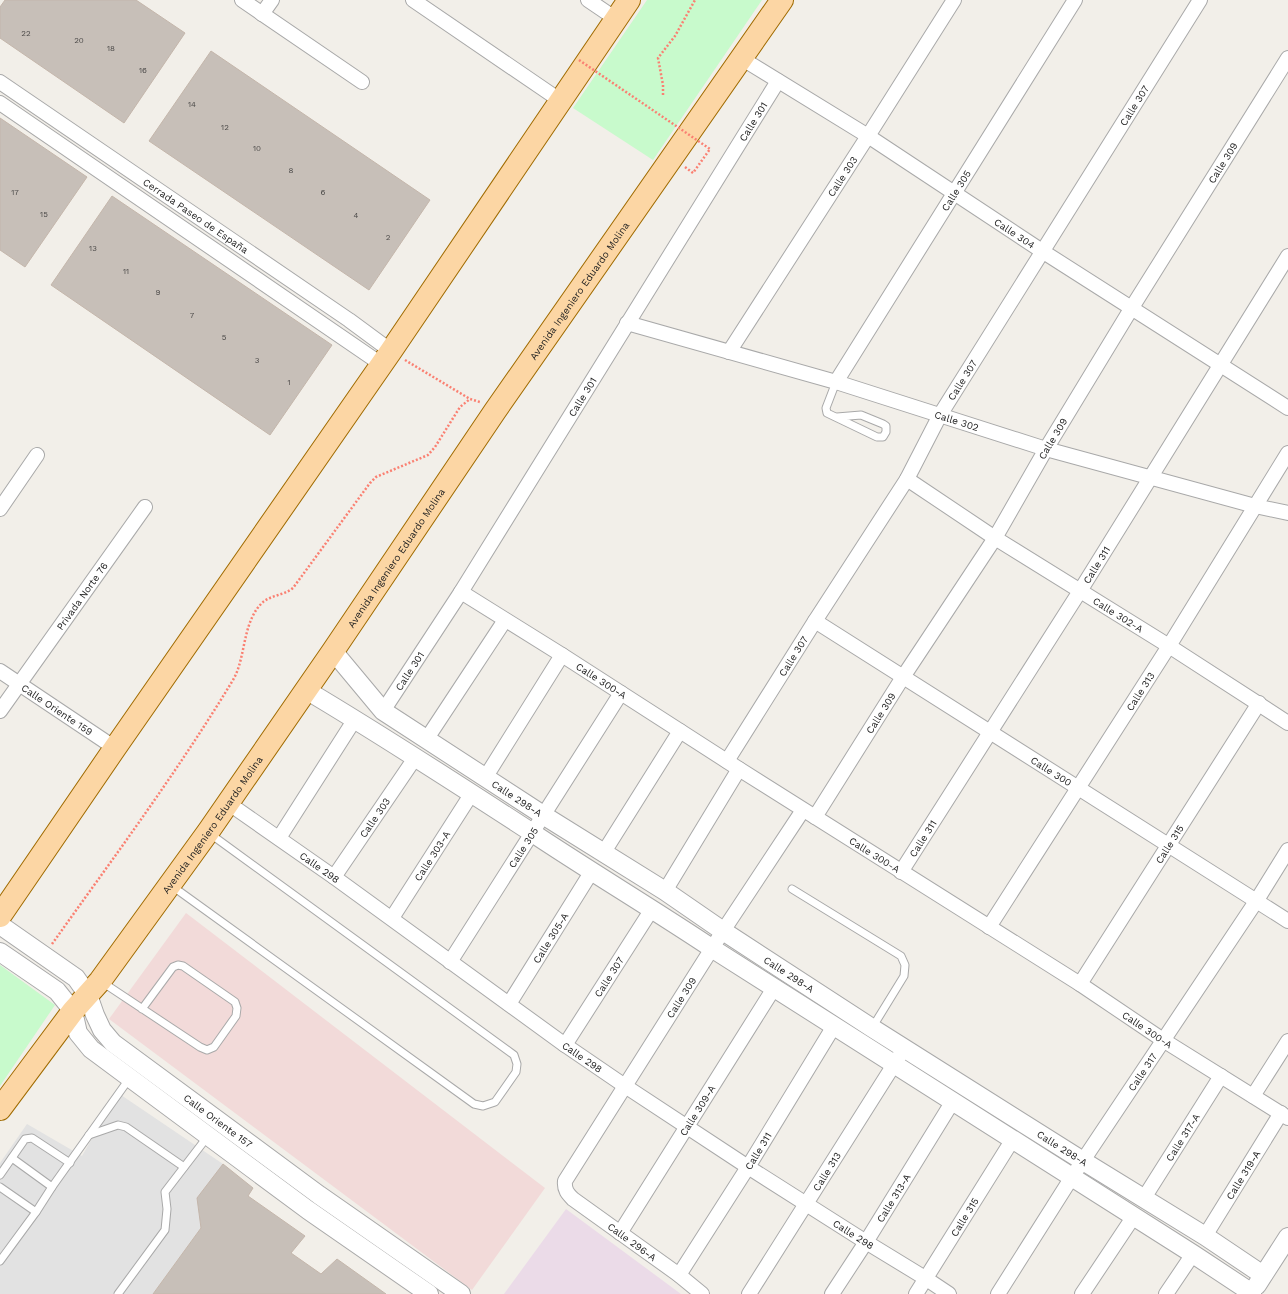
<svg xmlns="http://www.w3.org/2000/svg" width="1288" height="1294" font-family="'Work Sans',sans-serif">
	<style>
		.commercial { fill: #f2dad9 }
		.industrial { fill: #ebdbe8 }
		.park { fill: #c8facc }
		.parking { fill: #e2e2e2 }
		.building { fill: #c7bfb8; stroke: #c4b6ab }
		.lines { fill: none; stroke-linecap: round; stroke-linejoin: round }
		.service-casing { stroke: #a9a9a9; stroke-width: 9 }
		.minor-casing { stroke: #a9a9a9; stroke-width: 16 }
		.tertiary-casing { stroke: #a9a9a9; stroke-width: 20 }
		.primary-casing { stroke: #a06b00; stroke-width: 24 }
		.path { stroke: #fa8072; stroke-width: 2.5; stroke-dasharray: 2 2; stroke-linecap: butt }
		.service { stroke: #fff; stroke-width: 7 }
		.minor { stroke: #fff; stroke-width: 14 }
		.tertiary { stroke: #fff; stroke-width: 18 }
		.primary { stroke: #fcd6a4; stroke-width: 22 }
		.path-bridge { stroke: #fa8072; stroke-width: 2.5; stroke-dasharray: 2 2; stroke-linecap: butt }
		.labels { text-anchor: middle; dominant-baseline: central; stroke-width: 3; stroke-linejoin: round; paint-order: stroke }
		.number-label { font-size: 8px; fill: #4b4948 }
		.street-label { font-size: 10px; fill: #222; stroke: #fff }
	</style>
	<rect width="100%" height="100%" fill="#f2efe9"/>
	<path class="commercial" d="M186,913L545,1188L472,1290L109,1019Z"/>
	<path class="industrial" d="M566,1209L681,1294H504Z"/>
	<g class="park">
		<path d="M647,0H762L653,160L573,108Z"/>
		<path d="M0,965L55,1005L0,1086Z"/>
	</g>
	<path class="parking" d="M118,1093L223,1164L201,1228L153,1294H0V1163L27,1124L82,1156Z"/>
	<g class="building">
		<path d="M5,0H136L185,33L124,123L0,38V7Z"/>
		<path d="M211,51L430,200L369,290L149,141Z"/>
		<path d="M0,118L87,177L25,267L0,250Z"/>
		<path d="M112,196L332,345L270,435L51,285Z"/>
		<path d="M223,1164L253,1188L248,1196L305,1236L291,1253L321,1274L337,1259L386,1294H153L201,1228L197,1198Z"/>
	</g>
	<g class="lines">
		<defs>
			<g id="service">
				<path d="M836,382L826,408L827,413L877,437H883L886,432V426L883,424L861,415L837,417"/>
				<path d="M172,886L474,1104L483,1106L495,1102L516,1072L517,1064L514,1055L209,833"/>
				<path d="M792,889L901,956L905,965L904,976L872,1028"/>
				<path d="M102,982L200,1047L207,1050L214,1047L236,1016L237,1008L235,1002L183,966L178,965L173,967L142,1009"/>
				<path d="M89,1135L118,1125L126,1127L184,1167"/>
				<path d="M12,1158L52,1187"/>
				<path d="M0,1175L25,1139L32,1138L70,1163"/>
				<path d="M0,1187L36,1212"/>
				<path d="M0,1261L36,1212L52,1187L129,1079"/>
				<path d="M118,1294L165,1230L167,1209L165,1192L208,1136"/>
			</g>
			<g id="minor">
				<path d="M242,0L362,82"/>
				<path d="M413,0L561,101"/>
				<path d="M588,0L616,19"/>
				<path d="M262,14L272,0"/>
				<path id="s1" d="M741,58L868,136L1042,251L1288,408"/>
				<path id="s2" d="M0,82L349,320L391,351"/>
				<path d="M0,103L381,364"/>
				<path id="s3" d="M627,323L836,382L1046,449L1255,506L1288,513"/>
				<path id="s4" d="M729,352L868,136L954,0"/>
				<path id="s5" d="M836,382L1075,0"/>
				<path id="s6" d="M907,479L995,538L1169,646L1288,723"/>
				<path d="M0,509L37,455"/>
				<path id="s7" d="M461,592L562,655L739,769L1080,984L1163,1040L1288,1118"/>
				<path id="s8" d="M815,621L1288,921"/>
				<path id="s9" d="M0,671L115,748"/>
				<path id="s10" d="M0,711L145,507"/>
				<path id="s11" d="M383,711L461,592L778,81"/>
				<path d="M426,740L505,620"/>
				<path id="s12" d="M727,761L815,621L907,479L940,415L1200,0"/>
				<path d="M485,778L562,655"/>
				<path id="s13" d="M228,803L334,877L565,1045L625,1086L748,1167L866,1242L925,1278L949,1294"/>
				<path id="s14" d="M815,817L903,677L995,538L1046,449L1131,309L1288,58"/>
				<path d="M279,838L355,719"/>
				<path d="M604,852L680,731"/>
				<path id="s15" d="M901,872L1080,591L1288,256"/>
				<path id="s16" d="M334,877L415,758"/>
				<path d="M665,891L739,769"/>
				<path id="s17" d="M392,918L472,793"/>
				<path id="s18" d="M989,927L1169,646L1288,453"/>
				<path id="s19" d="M450,962L621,693"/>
				<path id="s20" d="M1080,984L1259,703"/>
				<path id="s21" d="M509,1004L592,871"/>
				<path id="s22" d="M565,1045L652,909"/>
				<path d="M1253,1096L1288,1041"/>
				<path id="s23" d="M1144,1198L1221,1076"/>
				<path id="s24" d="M620,1233L774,988"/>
				<path id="s25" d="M1205,1236L1281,1113"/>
				<path id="s26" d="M679,1275L748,1167L834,1026"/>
				<path id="s27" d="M702,1294L679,1275L573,1199C568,1194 564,1190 565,1181L723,931L803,810"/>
				<path id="s28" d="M749,1294L900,1055"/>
				<path id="s29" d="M832,1294L866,1242L953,1101"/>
				<path id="s30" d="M916,1294L1013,1139"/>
				<path id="s31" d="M998,1294L1072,1177L1257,900L1288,850"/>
				<path d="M1082,1294L1134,1216"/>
				<path d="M1166,1294L1193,1254"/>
			</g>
			<g id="tertiary">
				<path id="s32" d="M333,651L383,711L543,815L665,891L723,931L872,1028L1083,1161L1205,1236L1263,1275"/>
				<path d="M306,690C382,735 457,784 531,832C591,872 653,909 713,949L1193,1254L1252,1293"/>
				<path id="s33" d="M0,925L76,978L88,995L95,1015L102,1030L113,1043L319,1195L461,1294"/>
				<path d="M0,952L57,991L73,1011L78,1033L91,1049L308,1210L429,1294"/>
				<path d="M1257,1285L1288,1237"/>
			</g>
			<g id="primary">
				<path d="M0,916L115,748L391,351L629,0"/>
				<path id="s34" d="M0,1109L73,1011L100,981L208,832L333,651L495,411L782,0"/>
			</g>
		</defs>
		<use href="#service" class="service-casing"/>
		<use href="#minor" class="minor-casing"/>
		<use href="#tertiary" class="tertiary-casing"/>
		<use href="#primary" class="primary-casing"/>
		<g class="path">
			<path d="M663,95V85L658,58L675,36L695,0"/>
			<path d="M685,167L693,173L710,149"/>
			<path d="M405,360L470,399"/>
			<path d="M52,944C114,857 178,771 233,680C246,658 242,624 261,604C269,595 283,596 293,588L370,483L376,477L428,455L435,447L460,407L470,399L480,402"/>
		</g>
		<use href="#service" class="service"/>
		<use href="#minor" class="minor"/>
		<use href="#tertiary" class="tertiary"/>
		<use href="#primary" class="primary"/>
		<path class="path-bridge" d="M579,60L710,149"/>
	</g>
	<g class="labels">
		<g class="number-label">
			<text x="26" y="33">22</text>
			<text x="79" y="40">20</text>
			<text x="111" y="48">18</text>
			<text x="143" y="70">16</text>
			<text x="192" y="104">14</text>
			<text x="225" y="127">12</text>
			<text x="257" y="148">10</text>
			<text x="291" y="170">8</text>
			<text x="15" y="192">17</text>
			<text x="323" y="192">6</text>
			<text x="44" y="214">15</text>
			<text x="356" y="215">4</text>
			<text x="388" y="237">2</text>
			<text x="93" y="248">13</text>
			<text x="126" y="271">11</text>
			<text x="158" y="292">9</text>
			<text x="192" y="315">7</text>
			<text x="224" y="337">5</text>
			<text x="257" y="360">3</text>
			<text x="289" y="382">1</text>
		</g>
		<g class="street-label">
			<text stroke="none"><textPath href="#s12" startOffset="772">Calle 307</textPath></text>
			<text stroke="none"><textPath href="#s11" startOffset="696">Calle 301</textPath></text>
			<text stroke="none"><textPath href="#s14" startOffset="771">Calle 309</textPath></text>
			<text stroke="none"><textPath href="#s4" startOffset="209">Calle 303</textPath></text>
			<text stroke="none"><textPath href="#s5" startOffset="226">Calle 305</textPath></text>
			<text stroke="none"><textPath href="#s2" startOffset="237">Cerrada Paseo de España</textPath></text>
			<text stroke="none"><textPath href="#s1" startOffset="325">Calle 304</textPath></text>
			<text stroke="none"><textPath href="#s34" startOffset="1003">Avenida Ingeniero Eduardo Molina</textPath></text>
			<text stroke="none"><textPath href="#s12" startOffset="448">Calle 307</textPath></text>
			<text stroke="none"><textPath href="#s11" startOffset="372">Calle 301</textPath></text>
			<text stroke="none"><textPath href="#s3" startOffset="344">Calle 302</textPath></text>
			<text stroke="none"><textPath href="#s14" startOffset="447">Calle 309</textPath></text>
			<text stroke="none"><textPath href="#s34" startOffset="679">Avenida Ingeniero Eduardo Molina</textPath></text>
			<text stroke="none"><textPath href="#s15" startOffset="364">Calle 311</textPath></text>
			<text stroke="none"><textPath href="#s10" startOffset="141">Privada Norte 76</textPath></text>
			<text stroke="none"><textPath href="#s6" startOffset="251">Calle 302-A</textPath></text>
			<text stroke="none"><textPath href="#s12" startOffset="124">Calle 307</textPath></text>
			<text stroke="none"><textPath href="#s11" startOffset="48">Calle 301</textPath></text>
			<text stroke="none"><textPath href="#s7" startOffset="166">Calle 300-A</textPath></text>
			<text stroke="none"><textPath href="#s18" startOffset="280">Calle 313</textPath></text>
			<text stroke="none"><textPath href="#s9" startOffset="69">Calle Oriente 159</textPath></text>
			<text stroke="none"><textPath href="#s14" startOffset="123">Calle 309</textPath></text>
			<text stroke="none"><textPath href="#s8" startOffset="280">Calle 300</textPath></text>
			<text stroke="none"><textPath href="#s32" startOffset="238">Calle 298-A</textPath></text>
			<text stroke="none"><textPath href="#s16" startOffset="72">Calle 303</textPath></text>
			<text stroke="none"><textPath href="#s34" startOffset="355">Avenida Ingeniero Eduardo Molina</textPath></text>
			<text stroke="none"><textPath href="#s15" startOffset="40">Calle 311</textPath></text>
			<text stroke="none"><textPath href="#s20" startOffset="166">Calle 315</textPath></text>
			<text stroke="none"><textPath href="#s19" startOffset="136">Calle 305</textPath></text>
			<text stroke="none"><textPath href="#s7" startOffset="490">Calle 300-A</textPath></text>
			<text stroke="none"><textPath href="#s17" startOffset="74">Calle 303-A</textPath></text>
			<text stroke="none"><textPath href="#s13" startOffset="112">Calle 298</textPath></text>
			<text stroke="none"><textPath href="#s21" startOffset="78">Calle 305-A</textPath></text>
			<text stroke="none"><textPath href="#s32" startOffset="562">Calle 298-A</textPath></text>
			<text stroke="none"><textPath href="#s22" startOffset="81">Calle 307</textPath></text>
			<text stroke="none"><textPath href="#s27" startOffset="398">Calle 309</textPath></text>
			<text stroke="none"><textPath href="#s7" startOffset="814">Calle 300-A</textPath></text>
			<text stroke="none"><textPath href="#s13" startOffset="436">Calle 298</textPath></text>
			<text stroke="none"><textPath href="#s31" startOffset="265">Calle 317</textPath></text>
			<text stroke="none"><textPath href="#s24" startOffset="145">Calle 309-A</textPath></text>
			<text stroke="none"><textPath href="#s33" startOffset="299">Calle Oriente 157</textPath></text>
			<text stroke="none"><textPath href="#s23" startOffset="72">Calle 317-A</textPath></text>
			<text stroke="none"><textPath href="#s32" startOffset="886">Calle 298-A</textPath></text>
			<text stroke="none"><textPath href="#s26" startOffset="147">Calle 311</textPath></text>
			<text stroke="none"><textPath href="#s28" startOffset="145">Calle 313</textPath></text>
			<text stroke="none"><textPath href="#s25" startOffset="72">Calle 319-A</textPath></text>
			<text stroke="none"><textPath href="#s29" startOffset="114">Calle 313-A</textPath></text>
			<text stroke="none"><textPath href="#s30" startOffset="91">Calle 315</textPath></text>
			<text stroke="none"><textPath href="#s13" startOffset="760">Calle 298</textPath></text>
			<text transform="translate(632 1242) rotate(36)">Calle 296-A</text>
		</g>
	</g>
</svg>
